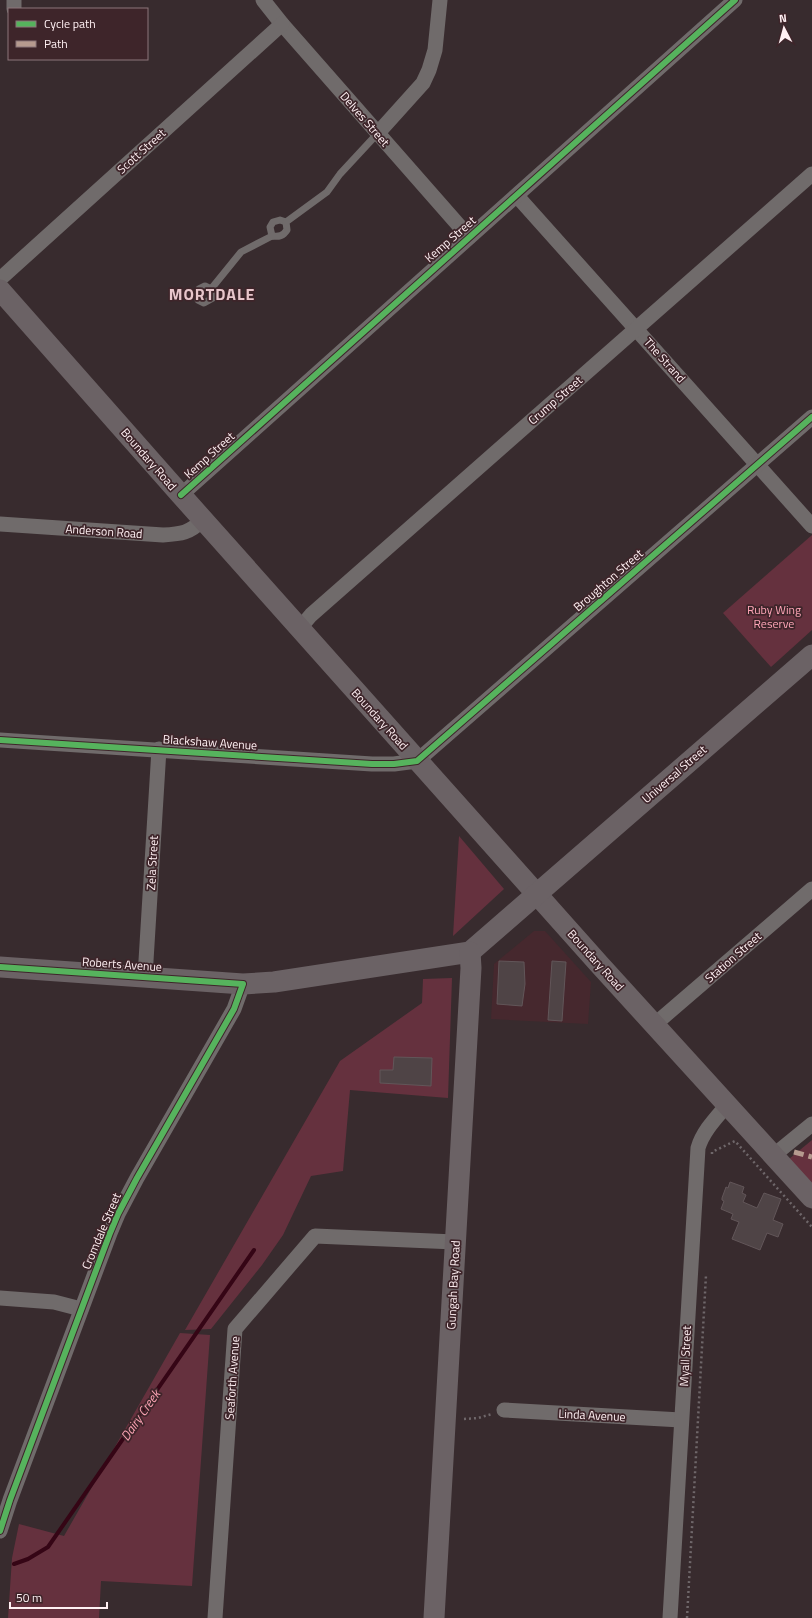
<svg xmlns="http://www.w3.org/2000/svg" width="812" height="1618" font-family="'Titillium Web',sans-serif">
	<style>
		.built { fill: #46282e }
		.green { fill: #65313e }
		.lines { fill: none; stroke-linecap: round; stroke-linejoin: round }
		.stream { stroke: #350515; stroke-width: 4 }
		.building { fill: #4f4446; stroke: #625659 }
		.path { stroke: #6f676a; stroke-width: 2.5; stroke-dasharray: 2 3; stroke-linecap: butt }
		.lane { stroke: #706b6b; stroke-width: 7 }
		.street { stroke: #706b6b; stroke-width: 15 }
		.secondary { stroke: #6b6265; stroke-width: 21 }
		.quiet { stroke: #b69a8f; stroke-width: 5; stroke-dasharray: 10 5; stroke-linecap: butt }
		.cycleway-casing { stroke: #3e252a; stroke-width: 8 }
		.cycleway { stroke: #56b35d; stroke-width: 6 }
		.labels { text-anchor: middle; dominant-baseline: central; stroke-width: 3.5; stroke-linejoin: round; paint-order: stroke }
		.street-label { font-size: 12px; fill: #fff0f3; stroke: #3e252a }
		.park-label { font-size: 12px; fill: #ffa6b8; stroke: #3e252a }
		.water-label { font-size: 13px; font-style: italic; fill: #fda4b5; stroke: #3e252a }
		.district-label { font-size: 16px; font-weight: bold; letter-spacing: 1px; fill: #e8c6cb; stroke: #3e252a }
	</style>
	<rect width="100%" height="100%" fill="#382b2e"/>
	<path class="built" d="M534,931H545L591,982L588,1024L491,1019L494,964Z"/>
	<g class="green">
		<path d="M812,535V630L771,667L723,613Z"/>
		<path d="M459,836L504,889L453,936Z"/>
		<path d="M452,978L448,1098L350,1090L343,1171L311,1176L283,1235L262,1265L211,1329L185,1330L340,1061L422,1003L423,979Z"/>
		<path d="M812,1140V1185L789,1159Z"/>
		<path d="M180,1333L210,1335L192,1586L101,1581L99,1618H8L12,1558L19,1524L64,1536Z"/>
	</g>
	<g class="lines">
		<path class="stream" d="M14,1564L28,1559L48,1547L254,1250"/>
	</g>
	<g class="building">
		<path d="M499,961L524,962L525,984L522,1006L497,1004Z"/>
		<path d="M552,961L566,962L562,1021L548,1020Z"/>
		<path d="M394,1057L432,1058L431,1086L380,1083V1070H393Z"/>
		<path d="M730,1182L744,1187L742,1193L746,1195L743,1202L757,1208L764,1193L781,1199L773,1220L783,1224L778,1237L767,1233L760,1250L732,1239L739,1222L731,1219L733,1214L721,1209L724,1201L722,1200V1198L726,1187L728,1188Z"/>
	</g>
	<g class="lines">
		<g class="path">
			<path d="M712,1154V1152L735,1141L812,1227"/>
			<path d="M464,1419L478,1418L492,1414"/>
			<path d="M687,1618L706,1275"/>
		</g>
		<g class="lane">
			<path d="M272,236L270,227L273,222L280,220L286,222"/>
			<path d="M211,289L205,286L199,289L197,295L198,300L204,303L213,298L214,295L211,289L241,252L272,236C279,237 283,236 287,230L286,222L327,192L340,174L378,133"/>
		</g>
		<g class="street">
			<path d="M263,0L282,24L469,237"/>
			<path d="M14,9V0"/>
			<path d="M378,133L423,83L429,70L435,50L440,0"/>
			<path d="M517,196L812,526"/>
			<path d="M0,279L282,24"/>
			<path d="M181,495L735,0"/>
			<path d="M0,524L163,535C182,534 189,533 203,520"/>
			<path d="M300,628L311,615L812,174"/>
			<path d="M0,740L372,764H394L417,761L812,417"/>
			<path d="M145,977L159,749"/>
			<path d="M654,1025L812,889"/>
			<path d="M774,1155L812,1124"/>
			<path d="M0,1298L54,1302L81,1309"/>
			<path d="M504,1410L681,1420"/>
			<path d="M0,1531L10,1500L110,1233L118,1214L137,1178L234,1009L243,984"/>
			<path d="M215,1618L235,1329L315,1236L455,1242"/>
			<path d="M670,1618L698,1148C703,1131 716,1118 727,1105"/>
		</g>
		<g class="secondary">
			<path d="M0,290L181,495L599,964L812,1198"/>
			<path d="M0,967L243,984L274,982L470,952L812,655"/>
			<path d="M434,1618L471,968L470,952"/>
		</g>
		<path class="quiet" d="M794,1152L812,1157"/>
		<defs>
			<g id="cycleway">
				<path d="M181,495L735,0"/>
				<path d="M0,740L372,764H394L417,761L812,417"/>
				<path d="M0,967L243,984L234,1009L137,1178L118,1214L110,1233L10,1500L0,1531"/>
			</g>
		</defs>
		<use href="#cycleway" class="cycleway-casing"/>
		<use href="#cycleway" class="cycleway"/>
	</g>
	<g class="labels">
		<g class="street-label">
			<text transform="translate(365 119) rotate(49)">Delves Street</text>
			<text transform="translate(141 151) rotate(-42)">Scott Street</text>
			<text transform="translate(450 239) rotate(-41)">Kemp Street</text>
			<text transform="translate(665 360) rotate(48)">The Strand</text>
			<text transform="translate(555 400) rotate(-41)">Crump Street</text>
			<text transform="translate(209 455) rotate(-42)">Kemp Street</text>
			<text transform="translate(149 459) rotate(49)">Boundary Road</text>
			<text transform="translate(104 531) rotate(4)">Anderson Road</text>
			<text transform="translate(608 580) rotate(-41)">Broughton Street</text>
			<text transform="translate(380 719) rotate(48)">Boundary Road</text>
			<text transform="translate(210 742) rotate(4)">Blackshaw Avenue</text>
			<text transform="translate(674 774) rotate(-41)">Universal Street</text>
			<text transform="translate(152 863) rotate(-87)">Zela Street</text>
			<text transform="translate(733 957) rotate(-41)">Station Street</text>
			<text transform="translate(596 960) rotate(48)">Boundary Road</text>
			<text transform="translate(122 964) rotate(4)">Roberts Avenue</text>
			<text transform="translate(101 1231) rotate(-67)">Cromdale Street</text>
			<text transform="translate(453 1285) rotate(-87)">Gungah Bay Road</text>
			<text transform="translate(685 1356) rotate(-87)">Myall Street</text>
			<text transform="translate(232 1378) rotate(-86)">Seaforth Avenue</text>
			<text transform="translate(592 1415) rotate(3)">Linda Avenue</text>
		</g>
		<g class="park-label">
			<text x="774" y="609">Ruby Wing<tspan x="774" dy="14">Reserve</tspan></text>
		</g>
		<g class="water-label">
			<text transform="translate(140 1415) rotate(-55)">Dairy Creek</text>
		</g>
		<g class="district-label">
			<text x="212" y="294">MORTDALE</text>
		</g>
	</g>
	<rect x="8" y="8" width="140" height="52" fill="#3e252a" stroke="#8b767a"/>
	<rect x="16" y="21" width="20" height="6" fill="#56b35d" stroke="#8b767a"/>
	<text x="44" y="28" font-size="12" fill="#fff0f3">Cycle path</text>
	<rect x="16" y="41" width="20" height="6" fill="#b69a8f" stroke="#8b767a"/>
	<text x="44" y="48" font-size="12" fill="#fff0f3">Path</text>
	<g transform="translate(784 28) rotate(354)" stroke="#3e252a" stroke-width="3" paint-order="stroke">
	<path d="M0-3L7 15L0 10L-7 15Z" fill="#fff0f3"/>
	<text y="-6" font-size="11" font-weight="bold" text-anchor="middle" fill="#fff0f3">N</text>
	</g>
	<path d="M10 1602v6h97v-6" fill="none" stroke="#fff0f3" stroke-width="2"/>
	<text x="16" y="1602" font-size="12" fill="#fff0f3" stroke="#3e252a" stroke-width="3" paint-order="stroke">50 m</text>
</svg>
